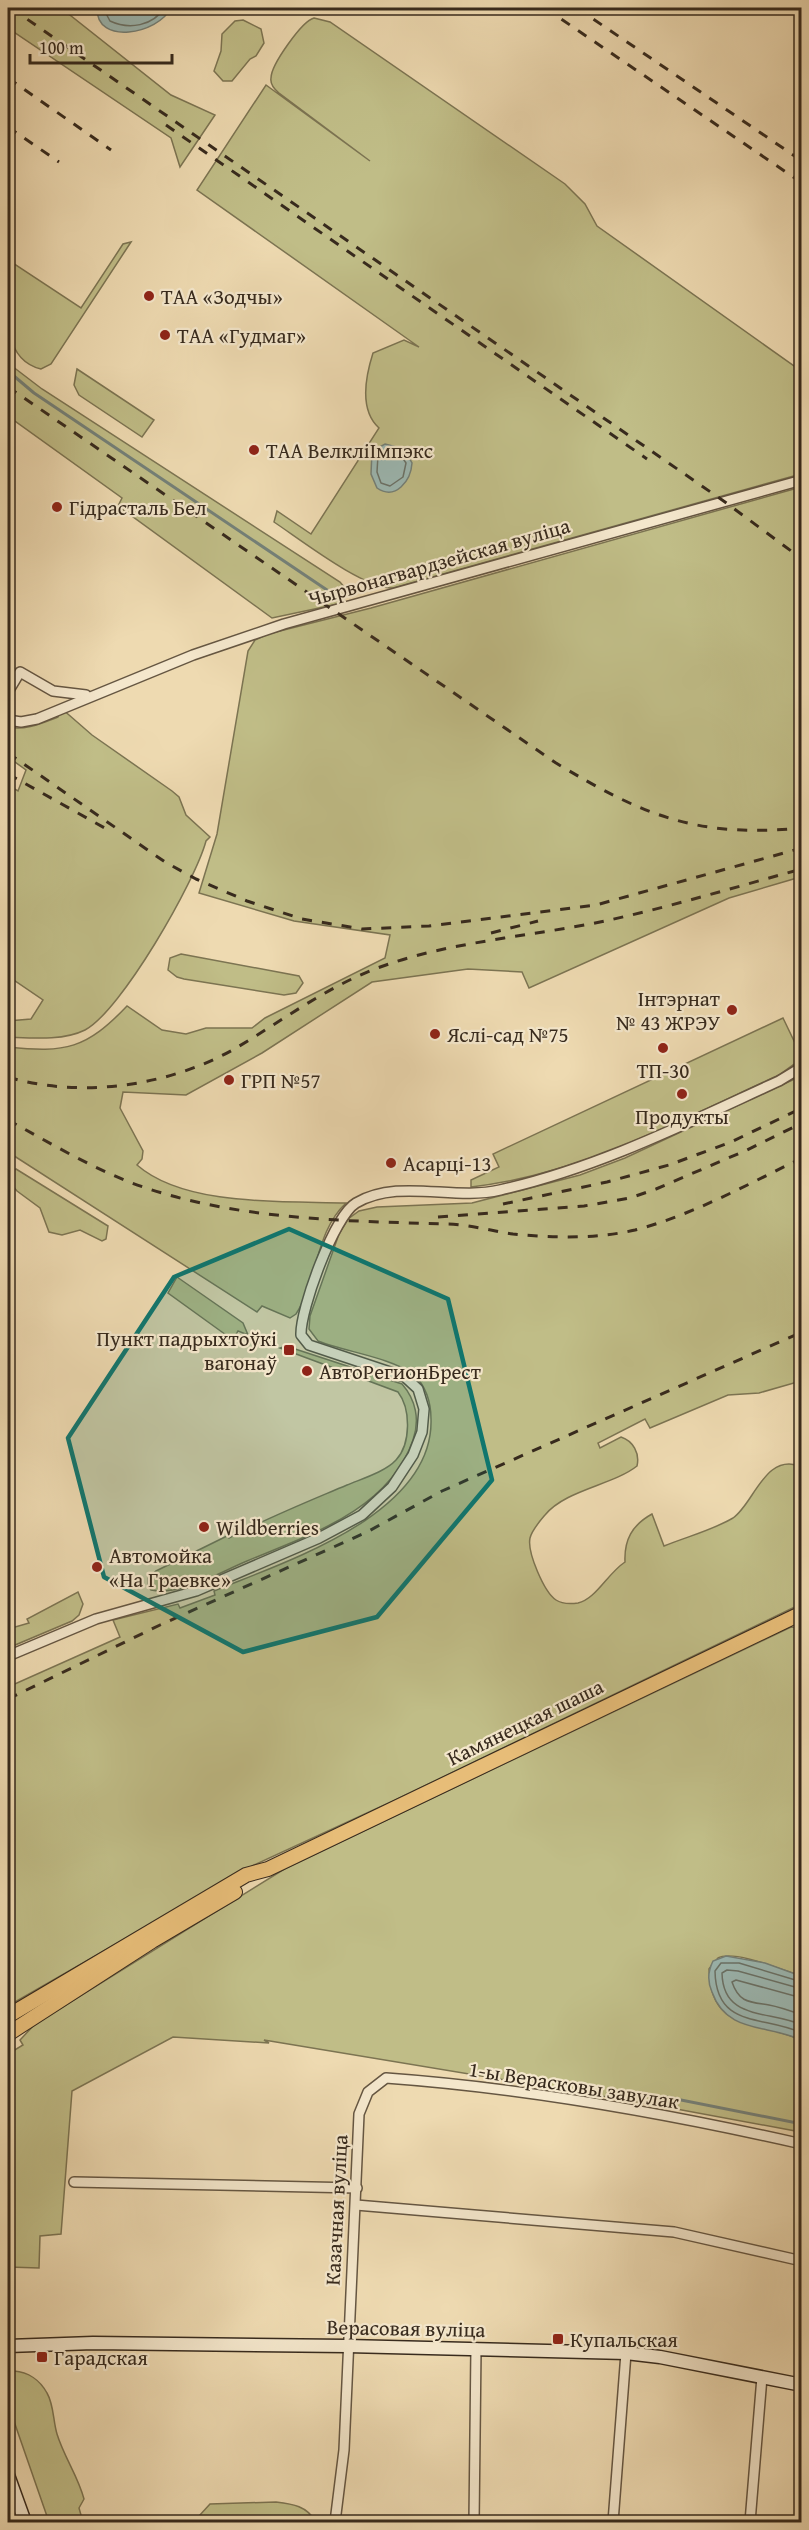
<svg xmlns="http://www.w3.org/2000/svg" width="809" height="2530" font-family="'Gentium Book Plus',serif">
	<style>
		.green { fill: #c0bd87; stroke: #7c7452; stroke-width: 1.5 }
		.water { fill: #9cb9b4; stroke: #748078; stroke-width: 1.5 }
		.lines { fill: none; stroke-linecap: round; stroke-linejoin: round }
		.shore { stroke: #6a7268; stroke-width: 1.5 }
		.stream { stroke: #748078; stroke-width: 3 }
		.street-casing { stroke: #655642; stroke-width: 12 }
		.secondary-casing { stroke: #372a1d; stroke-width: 15 }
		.primary-casing { stroke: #372a1d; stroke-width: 16 }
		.street { stroke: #f4e7cc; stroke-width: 9 }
		.secondary { stroke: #f4e7cc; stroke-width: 12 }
		.primary { stroke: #e7bd78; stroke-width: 14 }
		.rail { stroke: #372a1d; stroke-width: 3; stroke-dasharray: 10 10; stroke-linecap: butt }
		.marked { fill: #0f766e; fill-opacity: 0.2; stroke: #0f766e; stroke-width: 4.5; stroke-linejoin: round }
		.poi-dot { fill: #8f2418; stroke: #f4e7cc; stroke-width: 2 }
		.labels { text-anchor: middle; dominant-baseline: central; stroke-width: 4.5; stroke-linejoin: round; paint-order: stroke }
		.poi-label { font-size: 21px; fill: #372a1d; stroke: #f4e7cc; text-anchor: start }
		.street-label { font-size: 21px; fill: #372a1d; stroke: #f4e7cc }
	</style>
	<rect width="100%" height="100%" fill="#eedab1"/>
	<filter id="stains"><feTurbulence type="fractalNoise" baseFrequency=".00333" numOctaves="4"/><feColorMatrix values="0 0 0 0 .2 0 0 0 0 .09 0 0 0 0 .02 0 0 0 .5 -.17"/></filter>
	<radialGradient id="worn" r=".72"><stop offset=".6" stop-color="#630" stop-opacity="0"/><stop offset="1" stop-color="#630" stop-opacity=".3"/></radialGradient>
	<g class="green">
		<path d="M8,8H61L171,95L215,115L180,167L171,138L8,28Z"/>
		<path d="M314,18L330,22L565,184L585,204L597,226L801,371V474L393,588C364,589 301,540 274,522L277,511L311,534L379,428C358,409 366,375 373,353L404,340L419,347L197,190L266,85L370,161L279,93C274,89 270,84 271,78C271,65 302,21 314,18Z"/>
		<path d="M243,20L261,29L264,43L256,56L250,59L232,81H223L214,71L221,51L222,34L235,21Z"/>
		<path d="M131,242L51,364L41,369C0,359 7,306 8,272L13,263L81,308L123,244Z"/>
		<path d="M8,363L42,389L340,582L346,589L345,598L338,604L272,618L118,506L122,498L8,416Z"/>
		<path d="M77,369L154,420L142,437L79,395L74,385Z"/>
		<path d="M801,487V889L797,878L729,898L529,988L522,972L468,969L372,982L262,1053L186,1095L123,1092L120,1108L143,1151L142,1159L137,1165C185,1207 285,1201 346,1203C315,1232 318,1280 296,1314L290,1318L262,1306L257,1312L8,1152V1047C66,1053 86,1049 127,1006L162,1030L186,1034L206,1028H252L265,1018L385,958L390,935L294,921L199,893L217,834L248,651L255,640L268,634L371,608Z"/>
		<path d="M61,708L92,735L172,791L179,797L186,815L210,837L206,841C195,882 121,1011 85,1030C63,1041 32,1038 8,1037V1021L31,1019L43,1000L8,976V785L18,791L26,770L8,757V727C25,731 42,723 58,717Z"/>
		<path d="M181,954L299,976L303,983L296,993L284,995L184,979L177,977L168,970L170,958Z"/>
		<path d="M783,1018L796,1045L801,1043V1059L779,1075C680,1120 580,1175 471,1187V1180L499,1167L493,1154Z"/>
		<path d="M801,1076V1381L759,1393L728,1395L650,1428L645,1419L598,1443L600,1448L621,1437C633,1441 640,1453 637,1466C613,1485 565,1490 545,1515C539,1522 532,1530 530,1538C527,1552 544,1592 556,1600C562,1604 570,1604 578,1603C596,1599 607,1574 625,1562C624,1540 632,1525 652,1514L664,1546C686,1537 713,1530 733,1518C754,1504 765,1451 802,1467L801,1604L393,1801L254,1865L8,2006V1687L120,1637L113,1620L178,1604L180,1608L215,1595L214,1591C284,1562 434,1515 431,1419C431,1403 426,1385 413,1374C389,1357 346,1352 318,1341L309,1329L310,1316L339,1234L348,1219L359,1211L377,1207L472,1203L580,1175L625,1158Z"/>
		<path d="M16,1169L108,1226L106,1239L102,1241L80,1230L62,1235L49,1232L40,1208L17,1191L12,1185L10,1174Z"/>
		<path d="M177,1277L243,1323L248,1335L238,1331L233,1340L168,1293Z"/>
		<path d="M286,1346L402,1384C416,1400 420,1420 413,1440C389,1510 309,1535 247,1561C220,1572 182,1596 151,1590L148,1586V1578L156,1571L227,1536L229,1538C267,1518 307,1502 347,1485C361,1479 385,1472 396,1460C411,1444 411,1409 398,1392L280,1348Z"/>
		<path d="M78,1592L83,1604L79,1615L72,1621L8,1648V1629L29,1623L27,1619Z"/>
		<path d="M791,1627L801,1628V1976C785,1971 733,1949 718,1958C715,1961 711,1966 709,1969C710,2033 758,2020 801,2040V2132L644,2103L264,2040L269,2043L173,2037L72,2091L61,2234L40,2236L39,2268L8,2267V2054L23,2045L20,2040L35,2024L286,1868Z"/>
		<path d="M14,2371C28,2372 40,2380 47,2393C54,2405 53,2421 57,2434C64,2457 78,2476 84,2499L79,2508L83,2522H49L8,2404V2374Z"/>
		<path d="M276,2502C293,2504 307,2506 316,2522H199V2516L210,2504Z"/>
	</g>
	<g class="water">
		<path d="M97,8H171C158,34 96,46 97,8Z"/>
		<path d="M385,444L404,449L412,463C411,480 396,501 377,488L371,474L372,451Z"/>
		<path d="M726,1956L765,1963L801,1976V2040C767,2024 727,2034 712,1992C707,1981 708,1971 713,1961Z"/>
	</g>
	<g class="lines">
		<g class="shore">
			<path d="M103,8L110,21C129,30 153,26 164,8"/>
			<path d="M386,450L400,454L406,463L403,477L390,486L381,483L377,472L378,455Z"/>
			<path d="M802,1982L739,1963H721L715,1971C716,2029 763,2015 802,2033"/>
			<path d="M802,1989L738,1971L727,1970L722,1973C723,2021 769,2010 802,2025"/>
			<path d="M802,1998L736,1980L732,1982C739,2003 750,2002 769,2005C780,2007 791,2011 802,2015"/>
		</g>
		<g class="stream">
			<path d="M8,371L34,393L330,592"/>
			<path d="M666,2097L802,2124"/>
		</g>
		<defs>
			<g id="street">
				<path d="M8,692L20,672L53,691L86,695"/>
				<path d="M8,720L21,722L37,719L193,655L284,624L802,480"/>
				<path d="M8,1656L96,1619L196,1591L319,1538L362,1515L392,1487L413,1455L422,1432L424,1409L418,1389L405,1377L309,1345L301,1335C300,1310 334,1216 356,1203C399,1178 453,1201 500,1190C598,1168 687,1123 779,1081L802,1067"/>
				<path d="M74,2182L357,2188"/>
				<path d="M356,2205L674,2232L802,2261"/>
				<path d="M335,2522L344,2450L359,2114L368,2092L386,2078C525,2088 665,2113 802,2144"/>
				<path d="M474,2522L476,2348"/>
				<path d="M613,2522L626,2353"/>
				<path d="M750,2522L762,2377"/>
			</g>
			<g id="secondary">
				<path d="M8,2346L93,2343L347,2346L626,2353L660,2357L802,2385"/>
				<path d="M8,2475L25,2522"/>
			</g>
			<g id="primary">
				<path d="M8,2016L246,1875L268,1869L802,1613"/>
				<path d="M8,2034L152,1941L235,1892"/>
			</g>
		</defs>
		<use href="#street" class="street-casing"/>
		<use href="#secondary" class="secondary-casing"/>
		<use href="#primary" class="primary-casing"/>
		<use href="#street" class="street"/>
		<use href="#secondary" class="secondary"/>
		<use href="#primary" class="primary"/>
		<g class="rail">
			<path d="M11,8L725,502L802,559"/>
			<path d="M341,8L353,15"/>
			<path d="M545,8L802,183"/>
			<path d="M577,8L802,161"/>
			<path d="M8,78L111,150"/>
			<path d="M166,125L647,459"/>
			<path d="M8,127L59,162"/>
			<path d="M8,387L556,763C644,816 697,838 802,828"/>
			<path d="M8,753L165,862L196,879L247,901L302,919L362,929L429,926L596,905L802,848"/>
			<path d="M8,774L110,831"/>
			<path d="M491,933L538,921"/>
			<path d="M8,1077C81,1099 170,1086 236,1048C285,1019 332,983 386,965C451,942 531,936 600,922C667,908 735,887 802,869"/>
			<path d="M8,1120C52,1144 98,1172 146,1188C242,1220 346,1221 446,1224C468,1224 491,1231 513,1234C552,1238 597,1239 635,1230C693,1215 748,1184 802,1158"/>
			<path d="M503,1204L607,1182L669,1165L731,1142L802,1108"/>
			<path d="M438,1217L584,1206L630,1198L656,1189L747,1150L802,1123"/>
			<path d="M8,1699L160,1625L367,1532L442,1491L802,1332"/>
		</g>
	</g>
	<path class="marked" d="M289,1229L448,1299L492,1480L377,1617L243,1652L104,1577L68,1438L174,1277Z"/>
	<g class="poi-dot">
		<circle cx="149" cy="296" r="6"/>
		<circle cx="165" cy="335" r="6"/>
		<circle cx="254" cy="450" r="6"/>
		<circle cx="57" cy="507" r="6"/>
		<circle cx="732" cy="1010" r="6"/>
		<circle cx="435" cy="1034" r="6"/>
		<circle cx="663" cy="1048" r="6"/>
		<circle cx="229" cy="1080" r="6"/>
		<circle cx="682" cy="1094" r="6"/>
		<circle cx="391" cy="1163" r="6"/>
		<rect x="283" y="1344" width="12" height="12" rx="3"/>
		<circle cx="307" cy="1371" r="6"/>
		<circle cx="204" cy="1527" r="6"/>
		<circle cx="97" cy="1567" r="6"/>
		<rect x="552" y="2333" width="12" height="12" rx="3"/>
		<rect x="36" y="2351" width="12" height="12" rx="3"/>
	</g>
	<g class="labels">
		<g class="poi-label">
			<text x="161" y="296">ТАА «Зодчы»</text>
			<text x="177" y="335">ТАА «Гудмаг»</text>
			<text x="266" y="450">ТАА ВелкліІмпэкс</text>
			<text x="69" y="507">Гідрасталь Бел</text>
			<text x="720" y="998" text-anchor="end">Інтэрнат<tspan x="720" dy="24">№ 43 ЖРЭУ</tspan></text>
			<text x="447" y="1034">Яслі-сад №75</text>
			<text x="663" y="1070" text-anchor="middle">ТП-30</text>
			<text x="241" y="1080">ГРП №57</text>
			<text x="682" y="1116" text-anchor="middle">Продукты</text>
			<text x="403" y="1163">Асарці-13</text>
			<text x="277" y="1338" text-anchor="end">Пункт падрыхтоўкі<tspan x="277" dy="24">вагонаў</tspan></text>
			<text x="319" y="1371">АвтоРегионБрест</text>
			<text x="216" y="1527">Wildberries</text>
			<text x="109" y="1555">Автомойка<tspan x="109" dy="24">«На Граевке»</tspan></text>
			<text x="570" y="2339">Купальская</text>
			<text x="54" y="2357">Гарадская</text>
		</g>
		<g class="street-label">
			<text transform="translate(439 562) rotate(-16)">Чырвонагвардзейская вуліца</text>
			<text transform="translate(525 1722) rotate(-26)">Камянецкая шаша</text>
			<text transform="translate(574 2085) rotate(9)">1-ы Верасковы завулак</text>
			<text transform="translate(336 2210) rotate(-87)">Казачная вуліца</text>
			<text transform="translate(406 2328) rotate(1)">Верасовая вуліца</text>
		</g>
	</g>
	<rect width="809" height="2530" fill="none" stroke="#eedab1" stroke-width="30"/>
	<rect x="9" y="9" width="791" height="2512" fill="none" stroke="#372a1d" stroke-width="3"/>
	<rect x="15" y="15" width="779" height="2500" fill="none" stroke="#372a1d" stroke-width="1.5"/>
	<path d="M30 54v9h142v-9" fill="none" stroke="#372a1d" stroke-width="3"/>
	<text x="39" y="54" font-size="18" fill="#372a1d" stroke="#f4e7cc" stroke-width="4.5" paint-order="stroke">100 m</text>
	<rect width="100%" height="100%" filter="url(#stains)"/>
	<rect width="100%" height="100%" fill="url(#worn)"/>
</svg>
